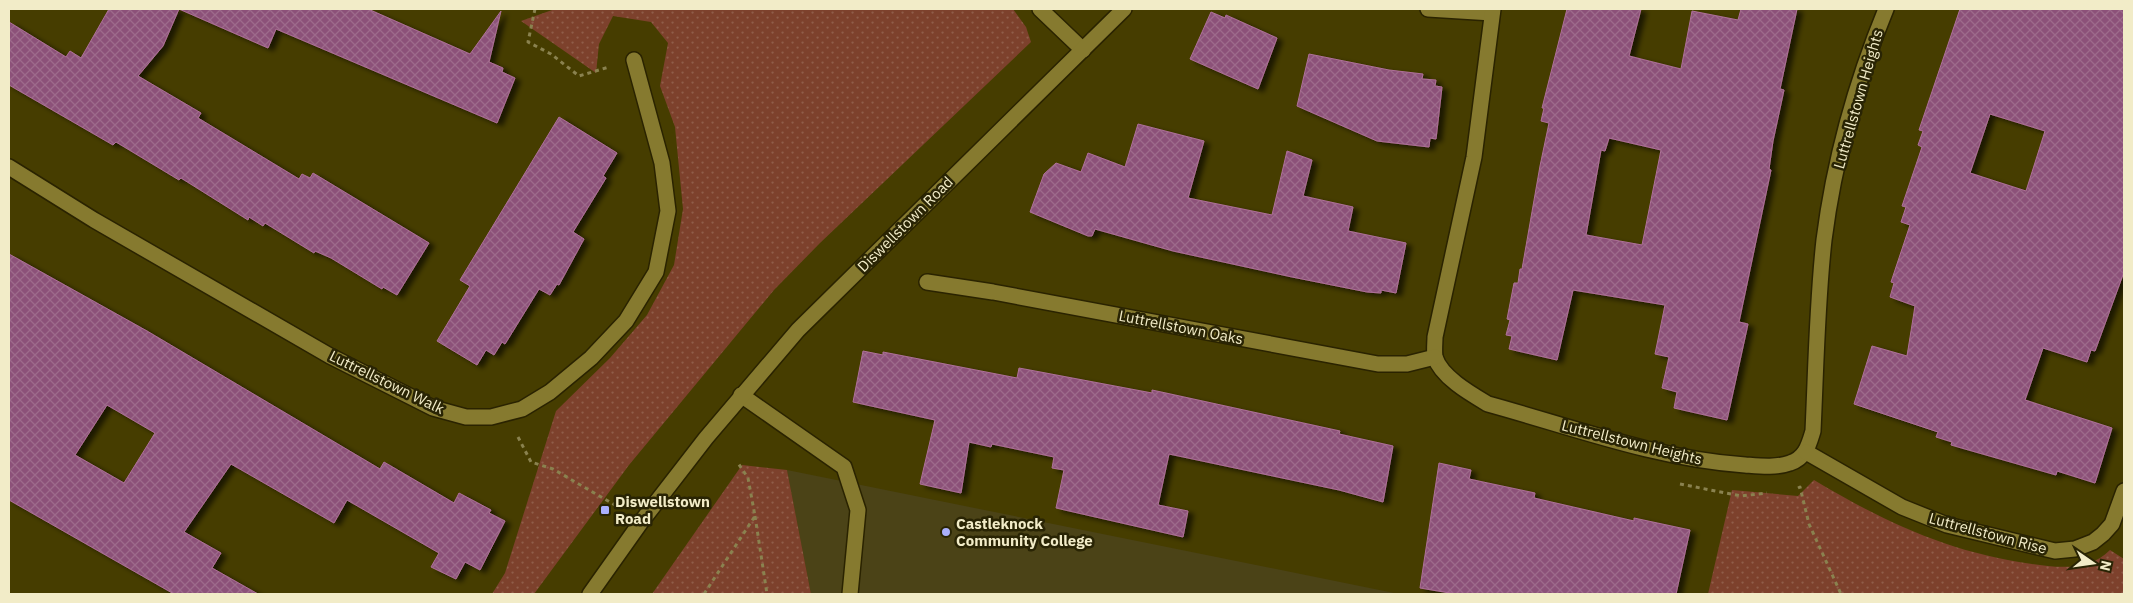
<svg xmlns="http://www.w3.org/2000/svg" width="2133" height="603" font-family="'IBM Plex Sans',sans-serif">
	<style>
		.built { fill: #4b4317 }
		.green { fill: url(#green-dots) }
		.building { fill: url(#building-cross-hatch); stroke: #ae7099; fill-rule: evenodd; filter: url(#shadow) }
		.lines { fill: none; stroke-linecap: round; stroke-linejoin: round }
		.service-casing { stroke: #2a2300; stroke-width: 18 }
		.minor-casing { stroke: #2a2300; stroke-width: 18 }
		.tertiary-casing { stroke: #2a2300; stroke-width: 18 }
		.path { stroke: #8a824f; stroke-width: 3; stroke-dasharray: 4 4; stroke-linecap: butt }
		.service { stroke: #867a2f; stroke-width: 15 }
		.minor { stroke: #867a2f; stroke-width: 15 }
		.tertiary { stroke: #867a2f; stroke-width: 15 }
		.poi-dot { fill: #aab0fc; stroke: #292404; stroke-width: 2 }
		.labels { text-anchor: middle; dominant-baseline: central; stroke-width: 5; stroke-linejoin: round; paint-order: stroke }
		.street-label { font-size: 15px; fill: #f2ecc8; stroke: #292404 }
		.poi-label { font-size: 15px; font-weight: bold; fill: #f2ecc8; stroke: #292404; text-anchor: start }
	</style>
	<defs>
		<pattern id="green-dots" width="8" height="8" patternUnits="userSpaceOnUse" patternTransform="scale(1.25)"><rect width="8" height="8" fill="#7d412c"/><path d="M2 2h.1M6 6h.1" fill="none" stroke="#905d49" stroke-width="1.8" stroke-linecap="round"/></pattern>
		<pattern id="building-cross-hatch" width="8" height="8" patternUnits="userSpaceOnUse" patternTransform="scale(1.25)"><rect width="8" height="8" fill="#8c5179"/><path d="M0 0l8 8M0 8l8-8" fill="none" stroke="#9d6a8b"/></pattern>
		<filter id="shadow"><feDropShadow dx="5.5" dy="3" stdDeviation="2.5" flood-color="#0009"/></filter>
	</defs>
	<rect width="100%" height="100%" fill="#463d00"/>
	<path class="built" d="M787,470L1399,594H811Z"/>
	<g class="green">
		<path d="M555,9H1013L1026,27L1031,42L820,243L774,290L629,465L534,594H492L505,573L556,411L610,358L647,315L674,265L683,209L675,127L660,86L668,43L651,22L613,16L599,44L596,73L521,21Z"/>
		<path d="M742,465L787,470L811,594H652Z"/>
		<path d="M1814,480C1884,522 1951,553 2032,564C2060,568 2089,571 2110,550L2124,559V594H1708L1732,490L1798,496Z"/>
	</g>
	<g class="building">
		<path d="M109,9H368L470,54L501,11L489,62L503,68L502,72L515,78L497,123L276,29L268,48L179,9L163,46L138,76L201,113L198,118L299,179L302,174L310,178L313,173L429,243L397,295L383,287L382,289L331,258L315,251L314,253L265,223L263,226L249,217L248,220L181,178L179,180L116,142L113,145L9,85V22L66,57L70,51L81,58Z"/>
		<path d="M1567,9H1641L1629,56L1681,69L1692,11L1738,20L1741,9H1797L1780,89L1784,90L1773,141L1769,169L1771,170L1739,322L1748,324L1727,420L1674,408L1677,392L1662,388L1669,357L1655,354L1665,305L1573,290L1557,360L1509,349L1512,336L1506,335L1510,320L1507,319L1514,283H1518L1520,269H1522L1540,166L1549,123L1541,121L1544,108H1542ZM1609,138L1661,150L1642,245L1586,235L1601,150L1605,151Z"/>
		<path d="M1960,9H2124V272L2095,351L2091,350L2087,362L2043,348L2025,400L2112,428L2095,483L2057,471L2056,475L1951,445L1952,442L1936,437L1938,432L1854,404L1872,346L1907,356L1915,306L1890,297L1894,283L1891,282L1910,225L1901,222L1906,207L1902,206L1922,147L1918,145L1923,131L1919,130ZM1990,114L2045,131L2026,191L1970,173Z"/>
		<path d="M1211,12L1225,18L1226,15L1277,38L1258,89L1190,59Z"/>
		<path d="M1309,54L1389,70L1423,74L1422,79L1436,80L1435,86L1442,87L1436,139L1430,138L1429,147L1377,141L1297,106Z"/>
		<path d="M559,117L617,153L603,176L606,178L573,232L584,239L559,285L557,284L550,295L539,289L505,344L502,342L494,355L486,350L477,365L437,341L470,286L460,280Z"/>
		<path d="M1138,124L1204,141L1188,198L1272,215L1287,151L1312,160L1303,196L1353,207L1348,231L1406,243L1396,293L1381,290V293L1367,292L1292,277L1173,251L1095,229L1092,236H1088L1030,212L1044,174L1056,163L1081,172L1088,153L1125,167Z"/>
		<path d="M9,254L147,331L380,469L384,462L454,503L459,493L491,510L489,513L505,521L480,570L465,562L456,579L431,567L439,553L347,500L334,523L231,464L184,532L221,553L212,568L258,594H174L9,500ZM107,405L155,433L124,483L75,455Z"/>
		<path d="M863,351L883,355V352L1017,378L1019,368L1152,393V390L1340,431L1339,434L1393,446L1383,502L1339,490L1169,454L1158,505L1188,511L1183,537L1056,508L1064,470L1052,468L1054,457L992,444L991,447L969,442L961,493L920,484L935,420L853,402Z"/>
		<path d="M1439,463L1471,470L1469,479L1535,493L1534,498L1634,521V518L1690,530L1676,594H1456L1420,588Z"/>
	</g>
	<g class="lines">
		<defs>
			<path id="service" d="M741,395L844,467L858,510L850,594"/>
			<g id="minor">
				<path d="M1040,9L1083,50"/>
				<path d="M1428,9L1492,13"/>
				<path d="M1493,9L1474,157L1435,337C1435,342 1434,351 1435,357C1441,377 1471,394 1488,404C1572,427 1657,459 1745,465C1759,466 1776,468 1790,463C1806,458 1809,444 1813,431C1816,367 1817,303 1824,240C1834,162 1856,82 1886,9"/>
				<path d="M9,167L94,220L330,356L433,408L466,417H491L522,409L550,392L591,358L626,321L656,272L668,211L662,163L634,60"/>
				<path d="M927,282L993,292L1378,364H1407L1435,357"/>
				<path d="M1806,452L1902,507L1947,525L2055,551L2075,549L2093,542L2103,534L2112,524L2124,491"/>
			</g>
			<path id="tertiary" d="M590,594L641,522L706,438L798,330L1124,9"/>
		</defs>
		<use href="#service" class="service-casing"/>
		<use href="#minor" class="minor-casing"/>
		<use href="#tertiary" class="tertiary-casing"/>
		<g class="path">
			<path d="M535,9L528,42L551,54L579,76L609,67"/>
			<path d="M518,437L531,462L553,469L620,508"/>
			<path d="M1680,484L1741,496L1767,493"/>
			<path d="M1798,488L1800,487L1809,524L1841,594"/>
			<path d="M755,516L767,594"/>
			<path d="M704,594L755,516L748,478L738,463"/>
		</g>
		<use href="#service" class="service"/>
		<use href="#minor" class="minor"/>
		<use href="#tertiary" class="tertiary"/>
	</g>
	<g class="poi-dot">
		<rect x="600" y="505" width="10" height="10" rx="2.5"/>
		<circle cx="946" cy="532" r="5"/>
	</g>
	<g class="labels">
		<g class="street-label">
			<text transform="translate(1858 99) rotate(-74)">Luttrellstown Heights</text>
			<text transform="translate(905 224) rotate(-45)">Diswellstown Road</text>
			<text transform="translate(1181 327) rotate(11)">Luttrellstown Oaks</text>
			<text transform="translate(387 382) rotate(26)">Luttrellstown Walk</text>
			<text transform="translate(1632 442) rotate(14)">Luttrellstown Heights</text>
			<text transform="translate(1988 533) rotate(15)">Luttrellstown Rise</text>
		</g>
		<g class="poi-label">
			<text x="615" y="501">Diswellstown<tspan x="615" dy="17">Road</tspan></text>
			<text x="956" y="523">Castleknock<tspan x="956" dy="17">Community College</tspan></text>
		</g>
	</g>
	<rect width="2133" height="603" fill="none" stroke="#f2ecc8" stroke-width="20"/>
	<g transform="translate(2093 563) rotate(103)" stroke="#292404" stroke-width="4" paint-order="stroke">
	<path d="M0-4L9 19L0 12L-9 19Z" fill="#f2ecc8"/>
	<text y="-8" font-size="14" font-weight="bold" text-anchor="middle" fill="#f2ecc8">N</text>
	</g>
</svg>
